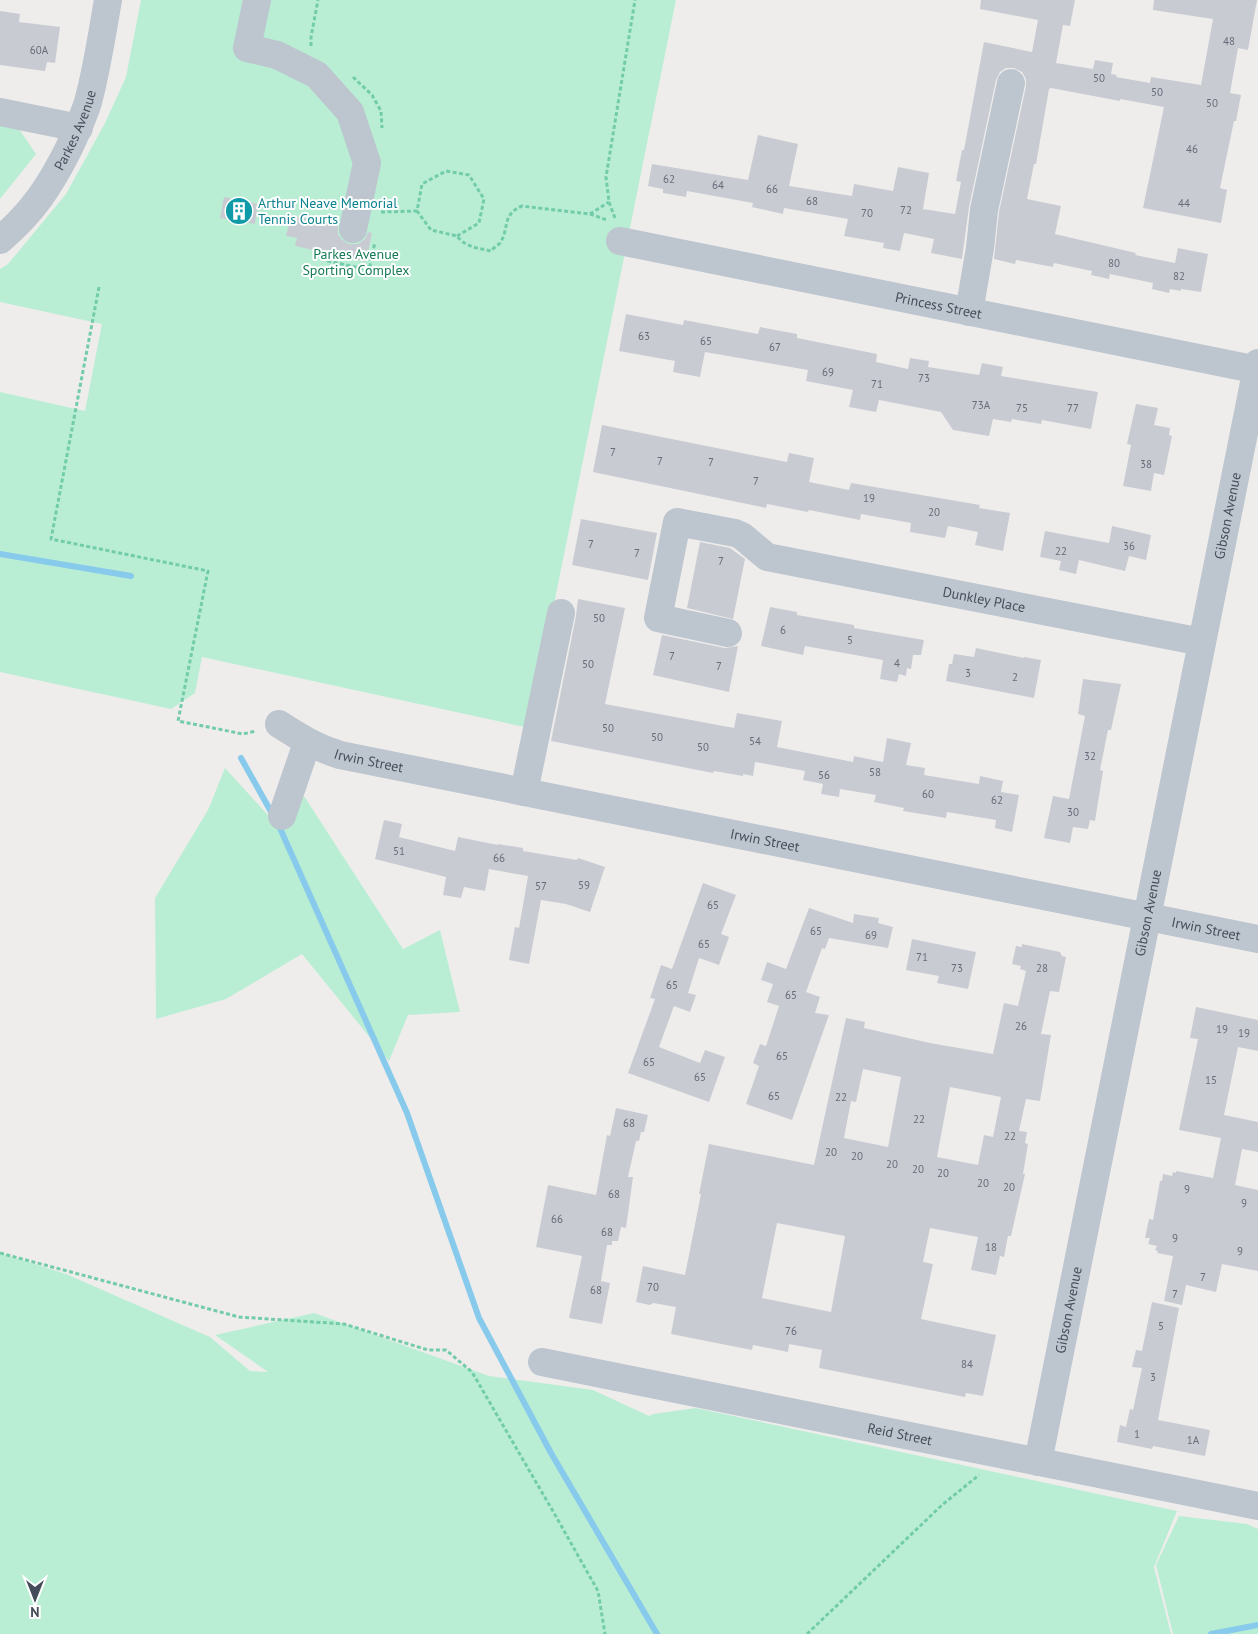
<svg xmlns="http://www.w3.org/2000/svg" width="1258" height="1634" font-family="'PT Sans',sans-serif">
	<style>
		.green { fill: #baeed4 }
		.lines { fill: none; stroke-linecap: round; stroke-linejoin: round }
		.stream { stroke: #87caeb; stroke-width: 6 }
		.building { fill: #c9cbd3; fill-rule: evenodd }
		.path { stroke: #72ccaa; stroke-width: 3; stroke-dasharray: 4 2.5; stroke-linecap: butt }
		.minor { stroke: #bdc5cf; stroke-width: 28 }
		.labels { text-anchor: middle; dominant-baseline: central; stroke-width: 4; stroke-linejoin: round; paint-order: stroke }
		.number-label { font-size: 11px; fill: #666c78 }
		.street-label { font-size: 14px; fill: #454d5a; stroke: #fff }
		.culture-label { font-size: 14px; fill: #0d838f; stroke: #fff; text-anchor: start }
		.park-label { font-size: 14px; fill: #167a54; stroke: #fff }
	</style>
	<rect width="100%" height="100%" fill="#efedec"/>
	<g class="green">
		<path d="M141,0H676L529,728L202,657L195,693L171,709L0,672V392L85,411L102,324L0,302V269L8,264L66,194L105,123L126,77Z"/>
		<path d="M0,125L19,129L36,154L0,199Z"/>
		<path d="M225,768L277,825L304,796L403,949L440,930L460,1012L408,1015L389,1061L302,954L226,999L156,1019L155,898L208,810Z"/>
		<path d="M0,1253L66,1274L210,1337L250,1371L268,1372L215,1335L314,1313L489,1376L593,1390L649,1416L653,1414L696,1408L1177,1511L1154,1567L1171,1634H0Z"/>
		<path d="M1179,1516L1247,1524L1258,1529V1634H1173L1156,1565Z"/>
	</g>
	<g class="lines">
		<g class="stream">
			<path d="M0,554L131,576"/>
			<path d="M241,758L279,826L407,1113L479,1318L551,1453L657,1634"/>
			<path d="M1211,1634L1258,1625"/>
		</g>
	</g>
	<g class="building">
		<path d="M981,0H1075L1070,26L1063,25L1056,63L1093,69L1095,60L1113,63L1111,74L1117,75L1116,77L1150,83L1151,77L1201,85L1213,19L1153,10L1154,0H1257L1248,50L1238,48L1230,93L1241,95L1236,121H1234L1220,188L1227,190L1221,223L1143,208L1164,107L1120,99V101L1051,88L1049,89L1036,164H1034L1027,199L1061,206L1055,234L1136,253L1135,255L1175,263L1178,248L1208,254L1201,292L1181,289V291L1170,289L1169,293L1152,289L1153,283L1110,274L1109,279L1091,275L1092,271L1054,263L1053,267L1016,260L1015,264L994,259L999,212L1026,86V79L1022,72L1014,68H1006L1000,72L996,80L969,207L962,259L931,253L934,239L904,233L900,251L883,248L884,243L844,236L848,219L784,208L783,214L752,207L753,203L687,191L686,197L663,193V189L648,186L652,164L748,180L758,135L798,144L789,186L852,196L854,184L893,191L898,167L929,173L923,209L955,214L961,182L956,181L962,150H964L984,42L1032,52L1038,20L980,9Z"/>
		<path d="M0,11L20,14L19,22L60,27L55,63L47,62L45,71L0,65Z"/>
		<path d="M224,197L258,204L255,224L220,218Z"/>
		<path d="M291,215L338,226V234L342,240L349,244H358L365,239L368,232L372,233L366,262L295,246L297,238L286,236Z"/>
		<path d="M626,314L683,325L684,320L758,334L760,327L797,334V338L877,354L876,362L908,369L910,358L929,361L928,367L979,375L982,363L1003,367L1001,376L1098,392L1091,429L1042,420L1041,424L1012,419L1011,422L993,419L989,436L953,430L941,412L879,400L876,412L849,407L853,390L806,381L808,370L705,352L700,377L673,372L675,361L619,351Z"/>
		<path d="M1136,404L1158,408L1154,425L1170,428L1169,435L1172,436L1164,475L1154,473L1151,491L1123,486L1131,445L1127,444Z"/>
		<path d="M602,425L787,462L789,453L814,458L809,482L849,490L851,483L980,505L979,508L1010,513L1003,551L975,545L978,532L948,526L945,538L910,532L911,523L861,514L860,520L809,510L808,512L767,504L766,508L593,472Z"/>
		<path d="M581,519L657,533L648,580L572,565Z"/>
		<path d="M1112,526L1151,535L1146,560L1129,556L1125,571L1079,560L1076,574L1059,570L1061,561L1040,557L1045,531L1109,543Z"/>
		<path d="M700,542L730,548L745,559L733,619L687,608Z"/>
		<path d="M578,599L625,608L605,704L734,728L737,713L782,721L777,747L853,762L854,756L883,762L887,738L911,743L906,765L925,768L924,775L979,784L980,776L1003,781L1001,792L1019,795L1012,832L995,828L996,820L947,812L946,818L903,811L904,808L874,802L876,795L840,789L839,797L821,794L823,784L803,780L805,771L755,762L753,776L743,774V776L714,771L713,773L551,741L576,616Z"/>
		<path d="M770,607L797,612V615L854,625V628L924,640L921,655H913L911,669L907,668L906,676L899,674L897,682L880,679L883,660L805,646L803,655L761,646Z"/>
		<path d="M662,635L725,648L738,646L729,692L653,675Z"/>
		<path d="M976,648L1024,658V657L1041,660L1034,698L946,681L949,664H952L954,654L974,657Z"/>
		<path d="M1083,679L1121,684L1111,730H1108L1100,770L1103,771L1095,821L1090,820L1088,829L1073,827L1070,843L1044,838L1053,796L1069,799L1085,716L1078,714Z"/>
		<path d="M384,820L402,824L399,837L455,851L458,837L498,845V844L523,848V851L577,860L578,858L605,867L590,912L566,904L541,900L529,964L509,960L515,927L519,928L528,876L489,869L485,891L464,887L461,898L443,895L446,877L375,859Z"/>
		<path d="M703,883L736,895L721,934L729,937L719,965L699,958L688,993L696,995L690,1012L674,1006L659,1047L700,1063L705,1050L725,1057L709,1102L628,1073L655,999L650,998L661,965L672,969Z"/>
		<path d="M809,908L853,923L854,914L879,918L878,923L893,927L888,948L829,938L825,949L822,948L806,992L820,997L815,1013L829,1015L792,1120L746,1104L759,1066L753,1063L760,1044L766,1046L779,1006L767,1002L773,984L761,980L767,962L786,969Z"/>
		<path d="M912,939L976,952L968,989L937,983L939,976L906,970Z"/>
		<path d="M1022,944L1060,952L1062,956L1066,957L1059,992L1050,991L1041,1034L1051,1035L1040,1101L1026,1099L1019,1131L1027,1132L1025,1143L1028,1144L1023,1174H1025L1011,1236H1008L1004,1257L1000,1256L996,1275L971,1270L978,1237L930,1228L923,1262L933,1264L921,1319L996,1335L983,1396L966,1393L965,1397L819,1368L822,1350L789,1344L788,1352L753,1345L752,1350L671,1334L676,1307L653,1303L650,1305L636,1302L643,1266L685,1275L701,1194H699L709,1144L814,1165L846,1018L865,1022L864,1028L930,1043L993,1054L1004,1003L1018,1006L1026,971L1020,969L1021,966L1012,964L1016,946L1022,947ZM863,1069L901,1077L888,1147L844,1138L851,1101L856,1102ZM950,1087L1001,1097L993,1137L984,1135L978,1165L937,1157ZM777,1223L845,1236L831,1312L762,1298Z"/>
		<path d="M1196,1007L1258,1020V1051L1238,1047L1224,1115L1258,1122V1152L1242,1149L1235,1185L1258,1190V1271L1222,1264L1216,1292L1186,1285L1182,1305L1164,1301L1173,1256L1157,1253L1158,1251L1155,1250L1157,1246L1148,1244L1150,1238H1145L1149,1219L1153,1220L1160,1181H1162L1163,1174L1172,1176L1173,1172L1176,1173V1171L1213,1178L1221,1138L1179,1130L1198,1039L1190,1038Z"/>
		<path d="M616,1108L648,1115L644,1132H641L639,1141H636L628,1177H633L626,1228L621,1227L618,1241H612V1245H607L601,1281L610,1283L602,1324L569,1318L582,1256L536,1247L548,1185L596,1195L607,1135L610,1136Z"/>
		<path d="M1152,1302L1179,1308L1158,1420L1210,1430L1205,1456L1153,1446L1152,1449L1117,1442L1120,1425L1126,1427L1130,1409L1133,1410L1142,1368L1132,1367L1136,1350L1142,1351Z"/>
	</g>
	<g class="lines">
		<g class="path">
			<path d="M311,46V37L318,0"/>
			<path d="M353,77L372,95L381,111L382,128"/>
			<path d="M381,212L417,211"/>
			<path d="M590,214L609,202"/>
			<path d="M615,218L609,202L606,177L635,0"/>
			<path d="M457,236L479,223L484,199L469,175L446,171L422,184L417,211L431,230L457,236C465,247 477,248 491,251C493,248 497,246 500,243C510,228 501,215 522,206L590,214L607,220"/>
			<path d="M330,254L328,261L369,270L375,242"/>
			<path d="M99,287L51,539L208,571L178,721L243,734L256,731"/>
			<path d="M0,1253L239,1317L344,1324L428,1350H446L472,1372L554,1513L598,1591L605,1634"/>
			<path d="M807,1634L942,1505L979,1475"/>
		</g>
		<g class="minor">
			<path d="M257,0L247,48L277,55L317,75L350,112L367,163L353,229"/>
			<path d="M0,112L79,128"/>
			<path id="s1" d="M0,240C33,212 50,186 69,148C76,133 83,118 88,102C97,69 102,34 108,0"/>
			<path id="s2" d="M620,241L1258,370"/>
			<path d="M969,312L980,248L984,210L1011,83"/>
			<path id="s3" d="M728,633L658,618L677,522L735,533L742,536L767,557L1202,642"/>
			<path id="s4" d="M279,724C299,737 317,748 340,755L1258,939"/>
			<path d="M524,792L561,613"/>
			<path d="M282,816L307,743"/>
			<path id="s5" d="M542,1362L1258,1506"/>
			<path id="s6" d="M1038,1462L1258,363"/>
		</g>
	</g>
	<defs>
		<symbol id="building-disc" viewBox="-11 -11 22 22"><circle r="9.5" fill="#0f9aa8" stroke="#fff"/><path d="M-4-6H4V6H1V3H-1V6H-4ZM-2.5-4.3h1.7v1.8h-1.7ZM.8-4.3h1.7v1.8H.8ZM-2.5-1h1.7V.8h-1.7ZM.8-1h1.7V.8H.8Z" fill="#fff"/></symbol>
	</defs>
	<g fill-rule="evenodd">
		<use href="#building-disc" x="223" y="195" width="32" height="32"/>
	</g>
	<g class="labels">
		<g class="number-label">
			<text x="1229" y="41">48</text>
			<text x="39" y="50">60A</text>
			<text x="1099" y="78">50</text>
			<text x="1157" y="92">50</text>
			<text x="1212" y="103">50</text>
			<text x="1192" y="149">46</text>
			<text x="669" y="179">62</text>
			<text x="718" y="185">64</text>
			<text x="772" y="189">66</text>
			<text x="812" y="201">68</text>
			<text x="1184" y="203">44</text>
			<text x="906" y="210">72</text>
			<text x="867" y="213">70</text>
			<text x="1114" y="263">80</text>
			<text x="1179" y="276">82</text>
			<text x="644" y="336">63</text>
			<text x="706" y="341">65</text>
			<text x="775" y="347">67</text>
			<text x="828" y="372">69</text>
			<text x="924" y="378">73</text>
			<text x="877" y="384">71</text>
			<text x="981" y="405">73A</text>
			<text x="1022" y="408">75</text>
			<text x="1073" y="408">77</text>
			<text x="613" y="452">7</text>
			<text x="660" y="461">7</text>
			<text x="711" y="462">7</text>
			<text x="1146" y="464">38</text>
			<text x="756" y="481">7</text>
			<text x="869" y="498">19</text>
			<text x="934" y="512">20</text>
			<text x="591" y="544">7</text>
			<text x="1129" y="546">36</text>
			<text x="1061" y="551">22</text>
			<text x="637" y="553">7</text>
			<text x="721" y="561">7</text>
			<text x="599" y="618">50</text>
			<text x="783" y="630">6</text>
			<text x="850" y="640">5</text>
			<text x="672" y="656">7</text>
			<text x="897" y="663">4</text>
			<text x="588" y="664">50</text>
			<text x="719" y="666">7</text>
			<text x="968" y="673">3</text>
			<text x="1015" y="677">2</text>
			<text x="608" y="728">50</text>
			<text x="657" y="737">50</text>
			<text x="755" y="741">54</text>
			<text x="703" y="747">50</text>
			<text x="1090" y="756">32</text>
			<text x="875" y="772">58</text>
			<text x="824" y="775">56</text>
			<text x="928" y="794">60</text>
			<text x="997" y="800">62</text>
			<text x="1073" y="812">30</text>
			<text x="399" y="851">51</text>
			<text x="499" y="858">66</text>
			<text x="584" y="885">59</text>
			<text x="541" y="886">57</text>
			<text x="713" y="905">65</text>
			<text x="816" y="931">65</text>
			<text x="871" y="935">69</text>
			<text x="704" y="944">65</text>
			<text x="922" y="957">71</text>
			<text x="957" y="968">73</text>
			<text x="1042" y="968">28</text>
			<text x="672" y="985">65</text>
			<text x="791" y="995">65</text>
			<text x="1021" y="1026">26</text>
			<text x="1222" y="1029">19</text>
			<text x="1244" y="1033">19</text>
			<text x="782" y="1056">65</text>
			<text x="649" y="1062">65</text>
			<text x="700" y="1077">65</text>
			<text x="1211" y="1080">15</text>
			<text x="774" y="1096">65</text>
			<text x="841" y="1097">22</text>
			<text x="919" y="1119">22</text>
			<text x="629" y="1123">68</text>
			<text x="1010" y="1136">22</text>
			<text x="831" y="1152">20</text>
			<text x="857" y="1156">20</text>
			<text x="892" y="1164">20</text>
			<text x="918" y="1169">20</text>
			<text x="943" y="1173">20</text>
			<text x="983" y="1183">20</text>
			<text x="1009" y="1187">20</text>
			<text x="1187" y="1189">9</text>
			<text x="614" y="1194">68</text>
			<text x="1244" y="1203">9</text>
			<text x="557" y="1219">66</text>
			<text x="607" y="1232">68</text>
			<text x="1175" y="1238">9</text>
			<text x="991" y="1247">18</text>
			<text x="1240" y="1251">9</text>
			<text x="1203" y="1277">7</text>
			<text x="653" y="1287">70</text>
			<text x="596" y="1290">68</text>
			<text x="1175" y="1294">7</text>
			<text x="1161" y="1326">5</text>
			<text x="791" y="1331">76</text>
			<text x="967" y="1364">84</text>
			<text x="1153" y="1377">3</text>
			<text x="1137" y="1434">1</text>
			<text x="1193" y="1440">1A</text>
		</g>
		<g class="street-label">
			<text stroke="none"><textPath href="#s1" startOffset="135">Parkes Avenue</textPath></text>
			<text stroke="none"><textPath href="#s2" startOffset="325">Princess Street</textPath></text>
			<text stroke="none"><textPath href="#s6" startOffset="965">Gibson Avenue</textPath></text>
			<text stroke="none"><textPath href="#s3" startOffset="490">Dunkley Place</textPath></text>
			<text stroke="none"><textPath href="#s4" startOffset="98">Irwin Street</textPath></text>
			<text stroke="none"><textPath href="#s4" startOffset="502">Irwin Street</textPath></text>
			<text stroke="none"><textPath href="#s6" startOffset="560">Gibson Avenue</textPath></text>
			<text stroke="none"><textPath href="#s4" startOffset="952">Irwin Street</textPath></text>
			<text stroke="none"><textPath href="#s6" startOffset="155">Gibson Avenue</textPath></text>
			<text stroke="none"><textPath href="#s5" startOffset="365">Reid Street</textPath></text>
		</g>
		<g class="culture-label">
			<text x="258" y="203">Arthur Neave Memorial<tspan x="258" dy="16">Tennis Courts</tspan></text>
		</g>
		<g class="park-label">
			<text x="356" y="254">Parkes Avenue<tspan x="356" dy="16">Sporting Complex</tspan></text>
		</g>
	</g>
	<g transform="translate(35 1599) rotate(180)" stroke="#ffffff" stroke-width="4" paint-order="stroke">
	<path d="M0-4L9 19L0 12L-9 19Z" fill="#454d5a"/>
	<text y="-8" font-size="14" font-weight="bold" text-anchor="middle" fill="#454d5a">N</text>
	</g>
</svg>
